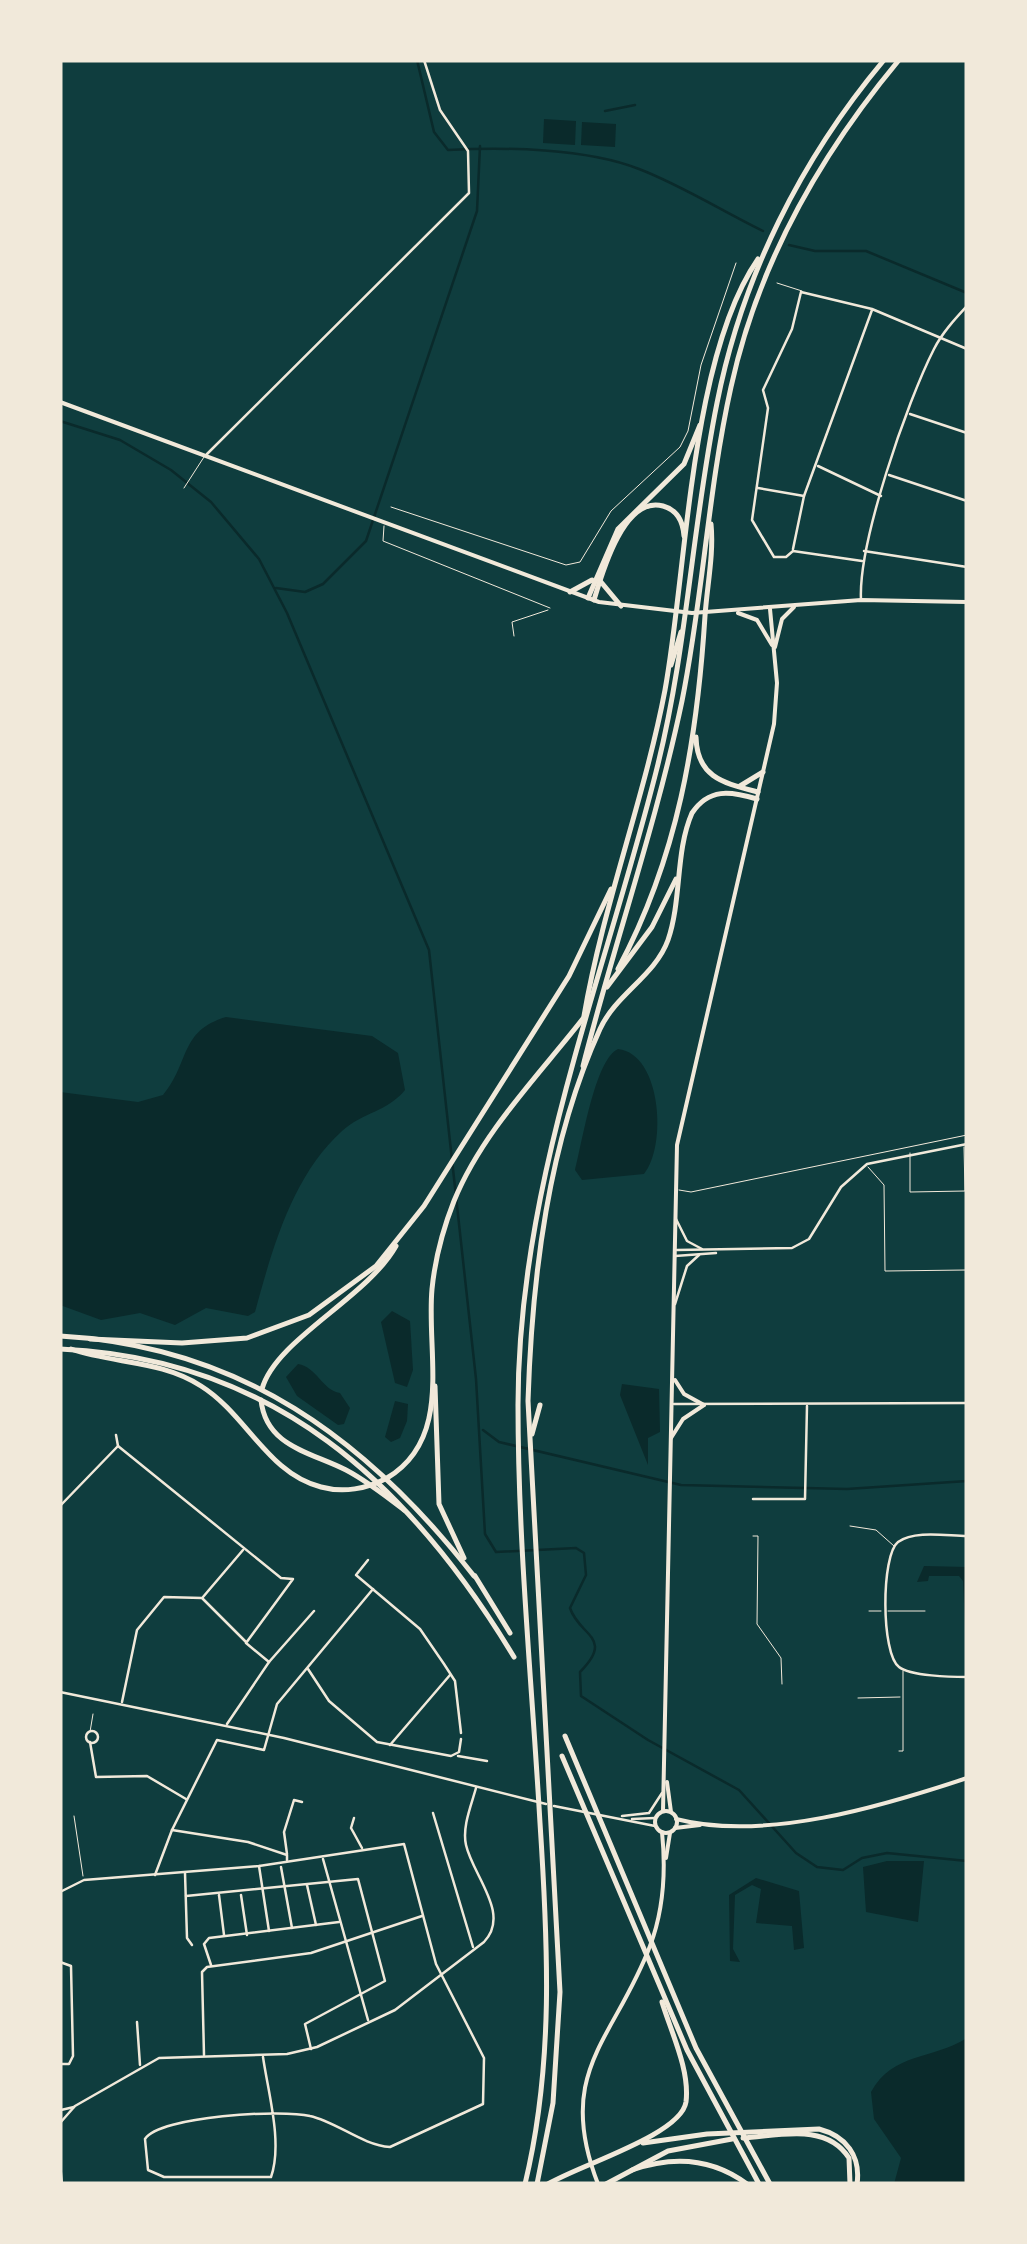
<svg xmlns="http://www.w3.org/2000/svg" width="1027" height="2244" font-family="'Titillium Web',sans-serif">
	<style>
		.water { fill: #0a2a2b }
		.lines { fill: none; stroke-linecap: round; stroke-linejoin: round }
		.stream { stroke: #0a2a2b; stroke-width: 2.5 }
		.service { stroke: #f1e9da; stroke-width: 1 }
		.minor { stroke: #f1e9da; stroke-width: 2.5 }
		.tertiary { stroke: #f1e9da; stroke-width: 2.5 }
		.secondary { stroke: #f1e9da; stroke-width: 4 }
		.motorway { stroke: #f1e9da; stroke-width: 5 }
	</style>
	<rect width="100%" height="100%" fill="#0f3d3e"/>
	<g class="water">
		<path d="M544,119L576,121L575,145L543,143Z"/>
		<path d="M582,122L616,124L615,147L581,145Z"/>
		<path d="M226,1017L372,1036L398,1053L405,1090C387,1112 363,1112 342,1131C292,1176 272,1250 255,1312L248,1316L206,1308L175,1325L140,1313L101,1320L60,1305V1092L138,1102L163,1095C190,1063 179,1031 226,1017Z"/>
		<path d="M618,1049C662,1054 667,1147 644,1174L582,1180L575,1170C582,1144 595,1059 618,1049Z"/>
		<path d="M392,1311L410,1321L413,1370L407,1387L395,1383L381,1322Z"/>
		<path d="M298,1364C317,1367 322,1390 340,1393L350,1408L344,1424L338,1425L297,1396L286,1377Z"/>
		<path d="M622,1384L659,1389L660,1432L648,1438V1465L620,1395Z"/>
		<path d="M395,1401L408,1404L407,1421L400,1438L391,1442L385,1437Z"/>
		<path d="M924,1566L967,1567V1669L963,1581L959,1576H929L928,1581L917,1582Z"/>
		<path d="M887,1861H924L918,1922L866,1912L863,1867Z"/>
		<path d="M756,1878L799,1891L804,1948L794,1950L792,1926L756,1923L761,1889L752,1885L735,1895L733,1949L740,1962L730,1961L729,1895Z"/>
		<path d="M967,2038V2184H894L901,2158L874,2119L871,2092C893,2052 932,2060 967,2038Z"/>
	</g>
	<g class="lines">
		<g class="stream">
			<path d="M417,60L434,132L448,150C504,147 586,148 639,169C681,185 722,211 763,231"/>
			<path d="M605,111L635,105"/>
			<path d="M789,245L815,251H866L967,293"/>
			<path d="M60,421L120,440L171,470L211,502L259,559L287,613L429,950L476,1379L485,1534L496,1552L576,1548L584,1553L586,1575L570,1608C579,1636 615,1637 580,1672L581,1696L648,1740L739,1790L796,1853L817,1867L843,1870L862,1858L887,1853L967,1861"/>
			<path d="M276,588L305,592L323,584L366,541L477,211L480,146"/>
			<path d="M483,1430L499,1442L681,1485L847,1489L967,1481"/>
		</g>
		<g class="service">
			<path d="M777,283L802,291"/>
			<path d="M184,488L204,457"/>
			<path d="M391,507L566,565L580,562L611,511L680,447L688,431L701,365L736,263"/>
			<path d="M384,526L383,541L550,608"/>
			<path d="M514,636L512,622L548,610"/>
			<path d="M910,1153V1192L965,1191L964,1147"/>
			<path d="M868,1167L884,1185L885,1271L967,1270"/>
			<path d="M679,1190L691,1192L967,1135"/>
			<path d="M850,1526L876,1530L894,1546"/>
			<path d="M753,1536H758L757,1624L781,1658L782,1684"/>
			<path d="M869,1611H881"/>
			<path d="M888,1611H925"/>
			<path d="M858,1698L900,1697"/>
			<path d="M90,1732L93,1714"/>
			<path d="M899,1751H903V1671"/>
			<path d="M74,1816L83,1876"/>
		</g>
		<g class="minor">
			<path d="M910,414L967,433"/>
			<path d="M207,454L469,193L468,151L440,110L424,60"/>
			<path d="M818,466L881,496"/>
			<path d="M889,475L967,501"/>
			<path d="M758,488L804,496"/>
			<path d="M793,549L804,496L872,310"/>
			<path d="M864,551L967,567"/>
			<path d="M862,561L793,551L786,557H774L752,520L768,408L763,390L792,329L801,292L872,309L967,349"/>
			<path d="M674,1404L967,1403"/>
			<path d="M116,1435L118,1446L281,1578L293,1579L246,1643L269,1662"/>
			<path d="M753,1499H805L807,1406"/>
			<path d="M60,1506L118,1446"/>
			<path d="M967,1536C947,1536 915,1530 898,1542C881,1555 881,1654 899,1667C910,1676 952,1677 967,1677"/>
			<path d="M368,1560L356,1575L420,1629L444,1664L455,1681L461,1733"/>
			<path d="M203,1597L243,1550"/>
			<path d="M308,1669L329,1701L377,1742L451,1756L459,1752L461,1739"/>
			<path d="M122,1702L137,1630L164,1597L202,1598L246,1642"/>
			<path d="M227,1724L269,1662L314,1611"/>
			<circle cx="92" cy="1737" r="6"/>
			<path d="M90,1742L96,1777L147,1776L186,1799"/>
			<path d="M390,1745L450,1675"/>
			<path d="M458,1756L487,1761"/>
			<path d="M433,1813L473,1947"/>
			<path d="M354,1818L351,1828L362,1848"/>
			<path d="M172,1830L217,1740L264,1750L277,1704L373,1589"/>
			<path d="M287,1854L284,1832L294,1800L302,1802"/>
			<path d="M323,1859L368,2020"/>
			<path d="M259,1866L269,1931"/>
			<path d="M281,1867L292,1928"/>
			<path d="M185,1873L187,1938L192,1945"/>
			<path d="M155,1875L172,1830L248,1842L287,1855V1860"/>
			<path d="M307,1885L316,1925"/>
			<path d="M60,1892L84,1880L259,1866L404,1844L436,1964L484,2058L483,2104L390,2147C362,2145 337,2122 310,2116C283,2109 159,2116 145,2139L148,2170L164,2177H271C283,2143 268,2092 263,2057"/>
			<path d="M219,1895L224,1935"/>
			<path d="M241,1895L247,1935"/>
			<path d="M186,1896L358,1879L385,1981L305,2024L311,2049"/>
			<path d="M60,1962L71,1966L73,2056L69,2064H60"/>
			<path d="M211,1965L204,1944L209,1938L339,1922"/>
			<path d="M137,2022L140,2065"/>
			<path d="M204,2055L202,1972L207,1967L311,1953L422,1916"/>
		</g>
		<g class="tertiary">
			<path d="M861,600C858,543 907,402 934,349C942,333 955,319 967,306"/>
			<path d="M676,1219L687,1241L702,1249"/>
			<path d="M677,1250L792,1248L809,1239L841,1187L867,1164L967,1144"/>
			<path d="M675,1256L716,1253"/>
			<path d="M675,1304L687,1266L699,1255"/>
			<path d="M60,1692L284,1738L546,1804"/>
			<path d="M554,1806L655,1826"/>
			<path d="M622,1816L649,1813L662,1793"/>
			<path d="M632,1819L655,1818"/>
			<path d="M61,2110L74,2107"/>
			<path d="M60,2123L75,2106L159,2058L287,2054L317,2047L395,2010L484,1942C511,1914 473,1876 466,1845C462,1827 471,1806 476,1788"/>
			<path d="M60,2164L62,2184"/>
		</g>
		<g class="secondary">
			<path d="M60,402L599,602L692,613L861,600L967,602"/>
			<path d="M738,613L757,620L772,645"/>
			<path d="M775,647L782,619L794,607"/>
			<path d="M675,1380L684,1394L704,1405"/>
			<path d="M671,1438L683,1419L704,1405"/>
			<path d="M667,1782L671,1812"/>
			<path d="M663,1811L677,1145L774,724L777,683L770,609"/>
			<circle cx="666" cy="1822" r="11"/>
			<path d="M676,1819C765,1842 883,1806 967,1778"/>
			<path d="M675,1828L700,1825"/>
			<path d="M666,1858L670,1833"/>
			<path d="M598,2184C554,2071 615,2039 650,1946C664,1909 666,1871 662,1832"/>
		</g>
		<g class="motorway">
			<path d="M601,582L621,606"/>
			<path d="M570,592L592,580"/>
			<path d="M588,598L618,529L684,464L700,425"/>
			<path d="M594,600C602,573 624,495 663,506C678,510 683,522 684,536"/>
			<path d="M671,665L681,632"/>
			<path d="M696,737C697,778 724,783 758,792"/>
			<path d="M740,786L763,772"/>
			<path d="M618,969C678,857 697,741 705,616C707,586 714,554 711,524"/>
			<path d="M607,987L652,927L676,879"/>
			<path d="M584,1016C603,905 644,800 665,690C687,570 690,357 758,259"/>
			<path d="M583,1066C614,944 656,825 682,701C703,597 708,490 731,387C758,264 819,156 899,60"/>
			<path d="M60,1336C240,1346 367,1439 474,1576"/>
			<path d="M90,1339L182,1343L247,1338L309,1315L376,1266L424,1206L569,976L611,889"/>
			<path d="M60,1349C273,1358 409,1483 514,1657"/>
			<path d="M71,1349C114,1364 161,1360 201,1386C246,1414 268,1474 321,1487C343,1493 367,1489 387,1478C454,1438 426,1353 432,1289C435,1259 443,1229 454,1201C482,1132 540,1074 585,1016"/>
			<path d="M435,1386L439,1504L464,1558"/>
			<path d="M262,1389C275,1340 367,1298 396,1246"/>
			<path d="M261,1400C266,1447 311,1452 346,1470C367,1481 386,1496 404,1510"/>
			<path d="M532,1434L540,1405"/>
			<path d="M475,1576L510,1633"/>
			<path d="M565,1736L696,2048L770,2184"/>
			<path d="M562,1756L687,2050L759,2184"/>
			<path d="M743,2138C778,2136 826,2122 849,2158L850,2184"/>
			<path d="M643,2143L707,2134L819,2129C846,2136 861,2156 857,2184"/>
			<path d="M632,2170C672,2156 712,2158 747,2184"/>
			<path d="M525,2184C554,2064 548,1945 540,1823C532,1684 518,1544 518,1405C518,1185 603,982 656,772C687,651 692,526 717,403C742,277 801,159 884,60"/>
			<path d="M537,2184L553,2103L560,1992L528,1401C532,1277 548,1143 600,1029C616,994 655,976 668,940C682,899 675,852 692,813C709,788 730,791 757,799"/>
			<path d="M548,2184C579,2165 681,2135 686,2102C690,2070 671,2032 662,2002"/>
			<path d="M606,2184L668,2151L732,2139"/>
		</g>
	</g>
	<rect width="1027" height="2244" fill="none" stroke="#f1e9da" stroke-width="125"/>
</svg>
